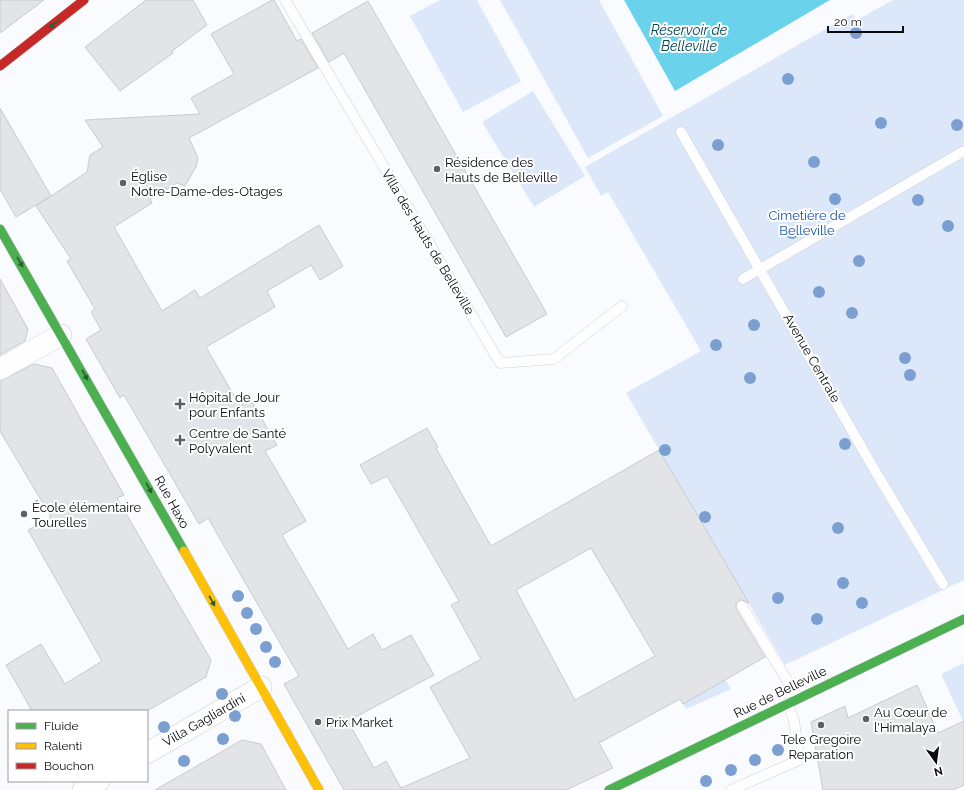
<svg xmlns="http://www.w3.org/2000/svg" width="964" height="790" font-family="Raleway,sans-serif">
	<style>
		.green { fill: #dce8fa }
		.water { fill: #6ad3eb }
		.building { fill: #e2e4e8; stroke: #c8cace; fill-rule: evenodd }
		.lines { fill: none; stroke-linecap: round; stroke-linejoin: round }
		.lane-casing { stroke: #ced0d4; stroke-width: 11 }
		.street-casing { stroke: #ced0d4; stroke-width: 22 }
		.fast-casing { stroke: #ced0d4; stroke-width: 10 }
		.slow-casing { stroke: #ced0d4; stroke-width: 10 }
		.jam-casing { stroke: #ced0d4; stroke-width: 10 }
		.lane { stroke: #fefeff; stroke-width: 10 }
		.street { stroke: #fefeff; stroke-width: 21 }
		.fast { stroke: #4caf50; stroke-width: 9 }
		.slow { stroke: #ffc107; stroke-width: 9 }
		.jam { stroke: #c62828; stroke-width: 9 }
		.tree { fill: #7c9fd1 }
		.oneway { fill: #2a5d30 }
		.poi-dot { fill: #5d5f63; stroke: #fff; stroke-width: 1.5 }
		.labels { text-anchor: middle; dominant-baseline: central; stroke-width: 4; stroke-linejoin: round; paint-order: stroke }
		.poi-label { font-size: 13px; fill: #090b0f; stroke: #fff; text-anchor: start }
		.park-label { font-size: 13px; fill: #1653ad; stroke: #fff }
		.street-label { font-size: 13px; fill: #090b0f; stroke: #fff }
		.water-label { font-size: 14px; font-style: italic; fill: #004250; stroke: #fff }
	</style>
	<rect width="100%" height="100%" fill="#f9fbfe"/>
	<g class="green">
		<path d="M440,0H477L521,81L463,112L410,16Z"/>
		<path d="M500,0H599L663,116L588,158Z"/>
		<path d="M893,0H964V580L785,665L626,393L701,351L608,192L601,196L585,167L852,14L857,20Z"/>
		<path d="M533,91L585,176L534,207L482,122Z"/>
		<path d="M964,663V721H963L941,674Z"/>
		<path d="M725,679L731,689L686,709L683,704Z"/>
	</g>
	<path class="water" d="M624,0H830L675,91Z"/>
	<g class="building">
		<path d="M0,0H44L0,33Z"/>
		<path d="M146,0H193L207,25L172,51L173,53L120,91L85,47Z"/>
		<path d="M272,0H274L297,41L301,39L318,68L189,138L198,158L196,167L185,186L177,183L150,199L152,203L114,227L162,311L195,290L200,298L319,225L343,266L320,280L311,265L267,291L275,307L206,347L240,406L251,400L277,445L265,451L306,521L282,535L348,649L373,634L382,650L411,635L434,675L348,721L374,768L386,761L401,788L470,758L430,687L481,659L451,605L459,601L387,476L371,484L360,465L427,428L438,447L436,448L491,546L659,450L749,603L742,600H739L736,603V609L765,657L683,704L680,699L599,743L613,768L566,790H344L284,684L299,676L208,518L199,524L124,395L120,398L86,339L101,330L91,312L95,309L67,261L71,259L36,206L87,172L90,155L103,147L85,120L200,114L191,98L234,74L211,34ZM591,548L655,656L575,700L516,590Z"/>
		<path d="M368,1L547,314L506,337L344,53L329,62L312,33Z"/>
		<path d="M0,108L51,196L16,217L0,189Z"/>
		<path d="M0,279L28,329L25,341L0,355Z"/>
		<path d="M34,364L52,368L124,495L117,498L211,660L206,677L147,711H32L6,665L41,644L65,684L102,661L28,530L51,517L0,431V381Z"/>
		<path d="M917,685L938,733L964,721V785L953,790H823L811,722L845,706L848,718Z"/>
		<path d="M242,740L261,744L286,790H155Z"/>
	</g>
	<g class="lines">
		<defs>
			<g id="lane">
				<path d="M285,0L500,363L554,359L622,306"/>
				<path d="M681,132L874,469L943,584"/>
				<path d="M743,279L964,151"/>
				<path d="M742,606L798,698"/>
				<path d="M731,790L799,760L794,720L787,703"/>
			</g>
			<g id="street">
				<path d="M0,369L61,335"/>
				<path d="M147,753L261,687"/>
				<path d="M83,790L99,781"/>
			</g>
			<g id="fast">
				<path d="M0,229L184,551"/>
				<path d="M609,790L964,619"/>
			</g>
			<path id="slow" d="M184,551L319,790"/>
			<path id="jam" d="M0,66L84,0"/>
		</defs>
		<use href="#lane" class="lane-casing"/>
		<use href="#street" class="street-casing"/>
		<use href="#fast" class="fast-casing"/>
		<use href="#slow" class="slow-casing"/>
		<use href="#jam" class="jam-casing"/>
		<use href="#lane" class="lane"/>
		<use href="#street" class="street"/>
		<use href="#fast" class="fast"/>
		<use href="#slow" class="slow"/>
		<use href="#jam" class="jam"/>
	</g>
	<g class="tree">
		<circle cx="856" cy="33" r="6"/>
		<circle cx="788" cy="79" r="6"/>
		<circle cx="881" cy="123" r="6"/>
		<circle cx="957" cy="125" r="6"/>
		<circle cx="718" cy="145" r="6"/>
		<circle cx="814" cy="162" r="6"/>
		<circle cx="835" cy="199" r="6"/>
		<circle cx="918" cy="200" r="6"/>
		<circle cx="948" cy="226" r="6"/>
		<circle cx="792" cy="233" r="6"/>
		<circle cx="859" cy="261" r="6"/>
		<circle cx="819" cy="292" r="6"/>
		<circle cx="852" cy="313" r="6"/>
		<circle cx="754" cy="325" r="6"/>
		<circle cx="716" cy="345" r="6"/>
		<circle cx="905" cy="358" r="6"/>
		<circle cx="910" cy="375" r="6"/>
		<circle cx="750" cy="378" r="6"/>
		<circle cx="845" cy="444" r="6"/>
		<circle cx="665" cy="450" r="6"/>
		<circle cx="705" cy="517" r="6"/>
		<circle cx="838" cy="528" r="6"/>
		<circle cx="843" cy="583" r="6"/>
		<circle cx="238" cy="596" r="6"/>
		<circle cx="778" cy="598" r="6"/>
		<circle cx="862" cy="603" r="6"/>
		<circle cx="247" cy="613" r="6"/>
		<circle cx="817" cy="619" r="6"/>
		<circle cx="256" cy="629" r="6"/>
		<circle cx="266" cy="647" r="6"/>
		<circle cx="275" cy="662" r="6"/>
		<circle cx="222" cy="694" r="6"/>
		<circle cx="235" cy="716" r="6"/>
		<circle cx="164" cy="727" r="6"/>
		<circle cx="223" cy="739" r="6"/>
		<circle cx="778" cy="750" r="6"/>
		<circle cx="755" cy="760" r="6"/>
		<circle cx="184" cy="761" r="6"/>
		<circle cx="731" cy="770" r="6"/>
		<circle cx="706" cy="781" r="6"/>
	</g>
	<defs><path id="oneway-solid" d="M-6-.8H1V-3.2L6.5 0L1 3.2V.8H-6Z"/></defs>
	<g class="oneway">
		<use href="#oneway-solid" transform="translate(54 24) rotate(142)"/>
		<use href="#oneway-solid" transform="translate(20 262) rotate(60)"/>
		<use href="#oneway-solid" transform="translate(85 375) rotate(61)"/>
		<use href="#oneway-solid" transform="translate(149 488) rotate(61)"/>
		<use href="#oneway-solid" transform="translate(212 601) rotate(61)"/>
	</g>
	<g class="poi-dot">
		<circle cx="437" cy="169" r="4"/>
		<circle cx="123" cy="183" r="4"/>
		<path d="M178 398h4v4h4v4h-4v4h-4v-4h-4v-4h4z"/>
		<path d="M178 434h4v4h4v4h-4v4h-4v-4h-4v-4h4z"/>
		<circle cx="24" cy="514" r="4"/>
		<circle cx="866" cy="719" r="4"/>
		<circle cx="318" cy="722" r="4"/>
		<circle cx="821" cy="725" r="4"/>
	</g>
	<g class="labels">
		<g class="poi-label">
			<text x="445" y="162">Résidence des<tspan x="445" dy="15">Hauts de Belleville</tspan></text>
			<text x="131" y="176">Église<tspan x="131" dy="15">Notre-Dame-des-Otages</tspan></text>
			<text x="189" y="397">Hôpital de Jour<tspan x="189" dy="15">pour Enfants</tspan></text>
			<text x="189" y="433">Centre de Santé<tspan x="189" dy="15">Polyvalent</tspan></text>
			<text x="32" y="507">École élémentaire<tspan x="32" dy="15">Tourelles</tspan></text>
			<text x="874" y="712">Au Cœur de<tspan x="874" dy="15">l'Himalaya</tspan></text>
			<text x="326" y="722">Prix Market</text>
			<text x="821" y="739" text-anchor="middle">Tele Gregoire<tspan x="821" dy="15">Reparation</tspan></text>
		</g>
		<g class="park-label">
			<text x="807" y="215">Cimetière de<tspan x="807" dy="15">Belleville</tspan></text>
		</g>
		<g class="street-label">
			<text transform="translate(428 242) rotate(59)">Villa des Hauts de Belleville</text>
			<text transform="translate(812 358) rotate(60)">Avenue Centrale</text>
			<text transform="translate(172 502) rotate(61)">Rue Haxo</text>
			<text transform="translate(780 692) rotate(-26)">Rue de Belleville</text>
			<text transform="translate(204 720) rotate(-30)">Villa Gagliardini</text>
		</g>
		<g class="water-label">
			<text x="689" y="30">Réservoir de<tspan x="689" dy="16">Belleville</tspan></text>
		</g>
	</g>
	<rect x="8" y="710" width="140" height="72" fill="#ffffff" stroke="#9d9d9f"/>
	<rect x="16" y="723" width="20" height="6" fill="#4caf50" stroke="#9d9d9f"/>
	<text x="44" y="730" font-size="12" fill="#090b0f">Fluide</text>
	<rect x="16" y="743" width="20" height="6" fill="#ffc107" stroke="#9d9d9f"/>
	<text x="44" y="750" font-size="12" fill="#090b0f">Ralenti</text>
	<rect x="16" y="763" width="20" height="6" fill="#c62828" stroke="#9d9d9f"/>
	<text x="44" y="770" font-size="12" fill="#090b0f">Bouchon</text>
	<g transform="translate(936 762) rotate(166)" stroke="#ffffff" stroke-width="3" paint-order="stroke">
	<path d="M0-3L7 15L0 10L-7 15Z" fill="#090b0f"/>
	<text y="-6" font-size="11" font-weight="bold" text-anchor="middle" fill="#090b0f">N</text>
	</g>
	<path d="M828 26v6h75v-6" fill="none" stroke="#090b0f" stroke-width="2"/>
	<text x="834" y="26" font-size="12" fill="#090b0f" stroke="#ffffff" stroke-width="3" paint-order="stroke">20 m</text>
</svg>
